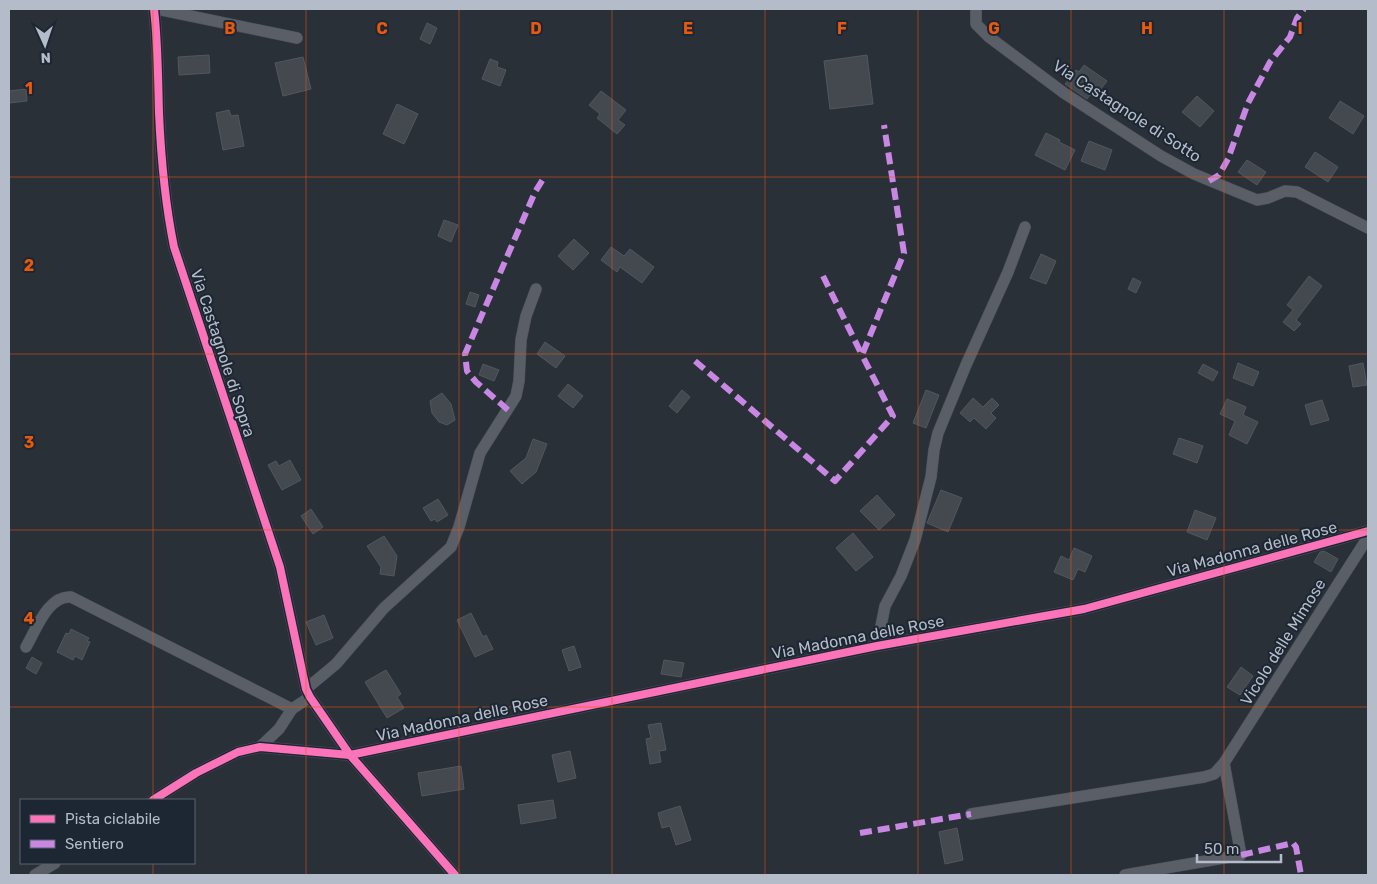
<svg xmlns="http://www.w3.org/2000/svg" width="1377" height="884" font-family="Rubik,sans-serif">
	<style>
		.building { fill: #444950; stroke: #52575f }
		.lines { fill: none; stroke-linecap: round; stroke-linejoin: round }
		.street-casing { stroke: #484c53; stroke-width: 12 }
		.street { stroke: #5a5e66; stroke-width: 11 }
		.quiet { stroke: #c787e3; stroke-width: 6; stroke-dasharray: 12 6; stroke-linecap: butt }
		.cycleway-casing { stroke: #1d2633; stroke-width: 11 }
		.cycleway { stroke: #fb73b8; stroke-width: 8 }
		.grid { fill: none; stroke: #e8590c; stroke-width: 1; stroke-opacity: 0.55 }
		.labels { text-anchor: middle; dominant-baseline: central; stroke-width: 4; stroke-linejoin: round; paint-order: stroke }
		.street-label { font-size: 16px; fill: #b4bcc9; stroke: #1d2633 }
		.grid-label { font-size: 16px; text-anchor: middle; font-weight: bold; fill: #e8590c; stroke: #1d2633; stroke-width: 4; stroke-linejoin: round; paint-order: stroke }
	</style>
	<rect width="100%" height="100%" fill="#2a3038"/>
	<g class="building">
		<path d="M427,23L437,28L430,44L420,39Z"/>
		<path d="M209,55L210,73L179,75L178,57Z"/>
		<path d="M867,55L873,104L830,109L824,61Z"/>
		<path d="M303,57L311,89L283,96L275,63Z"/>
		<path d="M490,59L498,62L497,67L506,70L500,86L482,79Z"/>
		<path d="M1084,65L1107,81L1094,98L1090,95L1087,99L1065,84L1076,70L1079,72Z"/>
		<path d="M26,89L27,101L9,103V91Z"/>
		<path d="M601,91L626,110L618,120L625,125L617,134L597,118L600,114L589,105Z"/>
		<path d="M1197,96L1214,111L1200,127L1182,112Z"/>
		<path d="M1340,101L1364,116L1353,134L1329,118Z"/>
		<path d="M397,104L418,114L404,144L383,134Z"/>
		<path d="M229,110L231,116L238,115L244,146L223,150L216,113Z"/>
		<path d="M1046,133L1060,140L1059,142L1075,150L1065,170L1035,155Z"/>
		<path d="M1089,141L1112,150L1105,170L1081,161Z"/>
		<path d="M1315,152L1338,167L1328,182L1305,167Z"/>
		<path d="M1247,160L1266,172L1257,185L1238,172Z"/>
		<path d="M444,220L458,225L451,242L438,236Z"/>
		<path d="M574,239L589,253L573,270L558,256Z"/>
		<path d="M611,247L624,256L630,249L654,267L642,283L620,267L617,272L601,260Z"/>
		<path d="M1041,254L1056,261L1046,284L1030,278Z"/>
		<path d="M1309,276L1322,286L1296,320L1301,324L1294,331L1283,322L1293,310L1287,305Z"/>
		<path d="M1133,278L1141,282L1136,293L1128,289Z"/>
		<path d="M470,292L479,295L475,307L466,304Z"/>
		<path d="M545,342L565,356L556,368L537,354Z"/>
		<path d="M1238,363L1259,372L1253,386L1233,378Z"/>
		<path d="M1363,363L1367,385L1353,387L1349,366Z"/>
		<path d="M483,364L499,370L494,381L479,375Z"/>
		<path d="M1203,364L1218,372L1213,381L1198,373Z"/>
		<path d="M568,384L583,396L573,408L558,396Z"/>
		<path d="M682,390L690,397L677,413L669,406Z"/>
		<path d="M926,390L939,395L926,428L913,423Z"/>
		<path d="M442,393L451,404L455,420L447,425L439,422L432,413L430,401Z"/>
		<path d="M973,398L983,407L992,398L999,405L991,413L996,418L986,429L974,418L970,422L960,413Z"/>
		<path d="M1227,399L1246,407L1243,415L1258,422L1247,444L1229,435L1235,421L1220,414Z"/>
		<path d="M1322,400L1329,420L1311,425L1305,405Z"/>
		<path d="M1179,438L1203,446L1197,463L1173,454Z"/>
		<path d="M533,439L547,444L536,472L522,484L510,471L526,458Z"/>
		<path d="M290,460L301,480L282,490L268,465L276,461L279,466Z"/>
		<path d="M941,490L962,498L948,532L927,523Z"/>
		<path d="M877,495L895,515L879,530L860,511Z"/>
		<path d="M438,499L448,515L437,522L435,519L431,521L423,508Z"/>
		<path d="M311,509L323,527L313,534L301,516Z"/>
		<path d="M1195,510L1216,518L1207,540L1187,532Z"/>
		<path d="M853,533L873,557L856,571L836,548Z"/>
		<path d="M384,536L397,556L394,576L380,574L381,567L367,546Z"/>
		<path d="M1074,548L1092,556L1085,572L1078,569L1073,580L1054,572L1061,556L1069,560Z"/>
		<path d="M1324,551L1338,559L1331,572L1314,562L1320,552Z"/>
		<path d="M471,613L483,637L486,635L493,649L475,657L457,620Z"/>
		<path d="M324,615L333,638L316,645L306,622Z"/>
		<path d="M71,629L89,638L87,641L90,642L82,660L75,656L73,660L57,652L66,633L69,634Z"/>
		<path d="M574,646L581,667L569,671L562,650Z"/>
		<path d="M32,657L42,663L36,674L26,668Z"/>
		<path d="M664,660L684,663L681,677L661,674Z"/>
		<path d="M1241,667L1253,676L1240,695L1227,687Z"/>
		<path d="M386,670L401,694L397,697L404,708L387,718L365,682Z"/>
		<path d="M661,723L666,750L659,751L661,762L650,764L646,739L651,738L648,725Z"/>
		<path d="M570,751L576,778L558,782L552,755Z"/>
		<path d="M461,766L464,789L422,796L418,773Z"/>
		<path d="M553,800L556,818L521,824L518,805Z"/>
		<path d="M680,806L691,840L676,845L670,826L662,828L658,813Z"/>
		<path d="M957,828L963,860L945,864L939,832Z"/>
	</g>
	<g class="lines">
		<defs>
			<g id="street">
				<path d="M154,9C158,43 158,78 159,113C161,158 165,203 174,247L280,567L306,689L310,697L350,755L455,875"/>
				<path d="M157,9L297,38"/>
				<path d="M976,9V24L989,37L1064,93L1161,156L1194,174L1257,200L1268,198L1285,191L1297,192L1368,228"/>
				<path d="M877,646L885,606L901,576L915,540L931,477L934,450L938,433L966,365L1008,272L1025,227"/>
				<path d="M26,647C36,630 48,595 71,597L292,709"/>
				<path d="M306,689L336,664L384,608L451,547L459,527L480,453L516,396L519,381L521,340L526,316L536,289"/>
				<path d="M260,747L279,729L292,709L310,697"/>
				<path d="M153,800L196,773L238,752L260,747L350,755L877,646L1084,609L1368,531"/>
				<path d="M971,814L1204,777L1214,774L1224,763L1368,537"/>
				<path d="M35,875L55,863"/>
				<path d="M1125,875L1241,855L1224,763"/>
			</g>
		</defs>
		<use href="#street" class="street-casing"/>
		<use href="#street" class="street"/>
		<g class="quiet">
			<path d="M1209,181L1219,175L1228,159L1248,103L1270,62L1290,37L1297,18L1304,9"/>
			<path d="M823,276L862,355"/>
			<path d="M695,361L835,481L893,416L862,355L904,253L884,125"/>
			<path d="M508,410L476,382L467,371L465,354L535,192L545,176"/>
			<path d="M860,833L971,814"/>
			<path d="M1241,855L1293,843L1296,847L1301,875"/>
		</g>
		<defs>
			<g id="cycleway">
				<path d="M154,9C158,43 158,78 159,113C161,158 165,203 174,247L280,567L306,689L310,697L350,755L455,875"/>
				<path d="M153,800L196,773L238,752L260,747L350,755L877,646L1084,609L1368,531"/>
			</g>
		</defs>
		<use href="#cycleway" class="cycleway-casing"/>
		<use href="#cycleway" class="cycleway"/>
	</g>
	<path class="grid" d="M153,9V800M306,9V875M459,9V875M612,9V875M765,9V875M918,9V875M1071,9V875M1224,9V875M9,177H1368M9,354H1368M9,530H1368M9,707H1368M153,863V875"/>
	<g class="labels">
		<g class="street-label">
			<text transform="translate(1127 111) rotate(33)">Via Castagnole di Sotto</text>
			<text transform="translate(223 353) rotate(72)">Via Castagnole di Sopra</text>
			<text transform="translate(1252 549) rotate(-15)">Via Madonna delle Rose</text>
			<text transform="translate(858 637) rotate(-11)">Via Madonna delle Rose</text>
			<text transform="translate(1283 642) rotate(-58)">Vicolo delle Mimose</text>
			<text transform="translate(462 718) rotate(-12)">Via Madonna delle Rose</text>
		</g>
	</g>
	<g class="grid-label">
		<text x="230" y="34">B</text>
		<text x="382" y="34">C</text>
		<text x="536" y="34">D</text>
		<text x="688" y="34">E</text>
		<text x="842" y="34">F</text>
		<text x="994" y="34">G</text>
		<text x="1147" y="34">H</text>
		<text x="1300" y="34">I</text>
		<text x="29" y="94">1</text>
		<text x="29" y="271">2</text>
		<text x="29" y="448">3</text>
		<text x="29" y="624">4</text>
	</g>
	<rect width="1377" height="884" fill="none" stroke="#b4bcc9" stroke-width="20"/>
	<rect x="20" y="799" width="175" height="65" fill="#1d2633" stroke="#59626f"/>
	<rect x="30" y="815" width="25" height="8" fill="#fb73b8" stroke="#59626f"/>
	<text x="65" y="824" font-size="15" fill="#b4bcc9">Pista ciclabile</text>
	<rect x="30" y="840" width="25" height="8" fill="#c787e3" stroke="#59626f"/>
	<text x="65" y="849" font-size="15" fill="#b4bcc9">Sentiero</text>
	<g transform="translate(45 45) rotate(177)" stroke="#1d2633" stroke-width="4" paint-order="stroke">
	<path d="M0-4L9 19L0 12L-9 19Z" fill="#b4bcc9"/>
	<text y="-8" font-size="14" font-weight="bold" text-anchor="middle" fill="#b4bcc9">N</text>
	</g>
	<path d="M1197 854v8h84v-8" fill="none" stroke="#b4bcc9" stroke-width="2.5"/>
	<text x="1204" y="854" font-size="15" fill="#b4bcc9" stroke="#1d2633" stroke-width="4" paint-order="stroke">50 m</text>
</svg>
